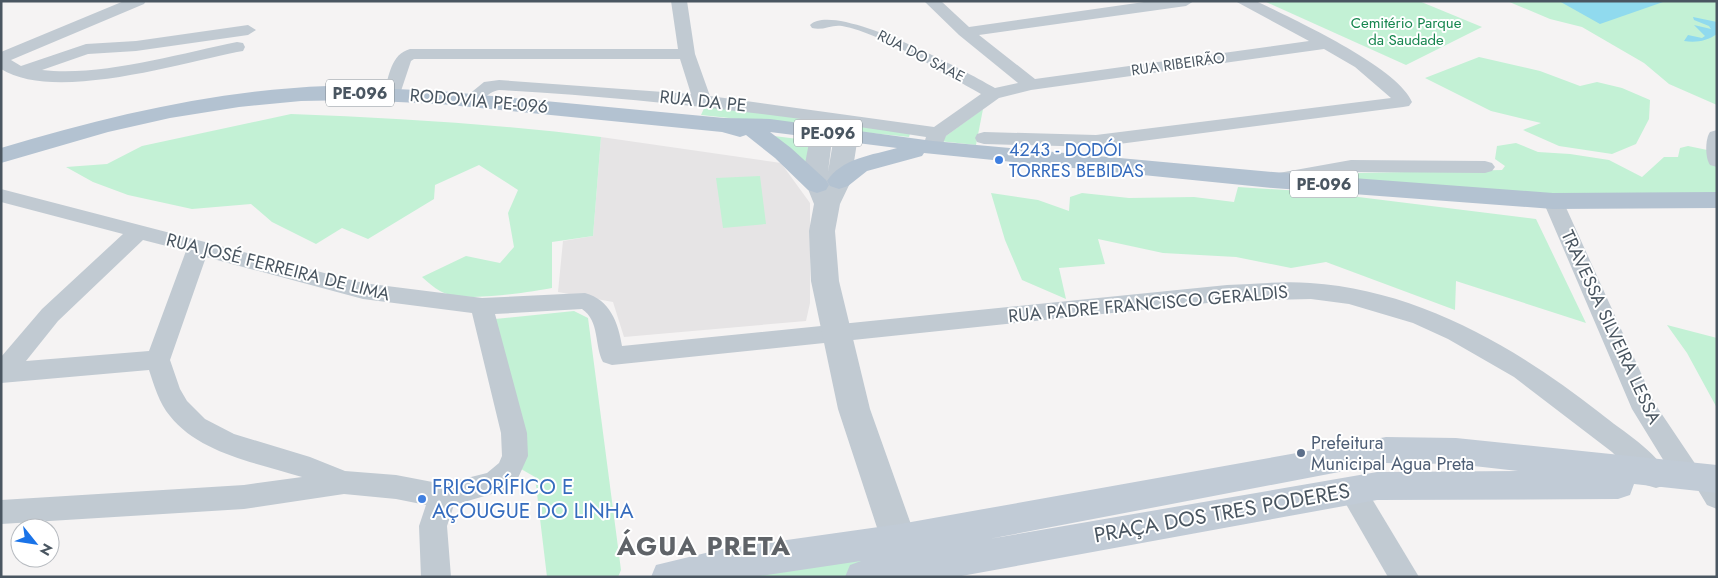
<svg xmlns="http://www.w3.org/2000/svg" width="1718" height="578" font-family="Jost,sans-serif">
	<style>
		.education { fill: #e6e4e5 }
		.green { fill: #c3f1d5 }
		.water { fill: #90daee }
		.lines { fill: none; stroke-linecap: round; stroke-linejoin: round }
		.minor { fill: #c1cad2; fill-rule: evenodd }
		.tertiary { fill: #c1cad2; fill-rule: evenodd }
		.secondary { fill: #c1cbd6; fill-rule: evenodd }
		.primary { fill: #b3c2d1; fill-rule: evenodd }
		.shop-dot { fill: #3f7fe0; stroke: #fff; stroke-width: 2 }
		.service-dot { fill: #5c6f8a; stroke: #fff; stroke-width: 2 }
		.labels { text-anchor: middle; dominant-baseline: central; stroke-width: 4; stroke-linejoin: round; paint-order: stroke }
		.far-park-label { font-size: 15px; fill: #17864f; stroke: #fff }
		.far-street-label { font-size: 15px; fill: #4a5661; stroke: #fff }
		.shield { fill: #fff; stroke: #808990; stroke-width: 1 }
		.shield-label { font-size: 16px; font-weight: bold; fill: #4a5661 }
		.street-label { font-size: 18px; fill: #4a5661; stroke: #fff }
		.shop-label { font-size: 18px; fill: #366cbe; stroke: #fff; text-anchor: start }
		.service-label { font-size: 18px; fill: #4e5e75; stroke: #fff; text-anchor: start }
		.near-shop-label { font-size: 21px; fill: #366cbe; stroke: #fff; text-anchor: start }
		.near-street-label { font-size: 21px; fill: #4a5661; stroke: #fff }
		.near-district-label { font-size: 26px; font-weight: bold; letter-spacing: 1px; fill: #5f6368; stroke: #fff }
	</style>
	<rect width="100%" height="100%" fill="#f5f3f3"/>
	<path class="education" d="M601,137L781,163L810,203V303L806,321L624,337L613,302L558,292L563,241L593,236Z"/>
	<g class="green">
		<path d="M1269,1H1419L1482,27L1406,65L1266,2Z"/>
		<path d="M1507,1H1717V105L1669,84L1644,63L1582,27L1550,19Z"/>
		<path d="M1479,57L1540,71L1580,86L1597,82L1622,88L1650,100L1649,119L1636,144L1612,154L1559,146L1523,130L1541,123L1491,111L1425,78Z"/>
		<path d="M706,104L911,130L909,137L701,115Z"/>
		<path d="M983,109L976,145L939,141Z"/>
		<path d="M291,114C395,118 498,124 601,137L593,236L552,242V288C528,292 462,304 440,291C434,288 428,282 422,277L466,256L500,263L514,247L508,213L518,190L479,165L435,185L434,199L368,239L342,228L316,244L272,222L251,204L192,209L128,195L93,182L66,167L107,164L142,146Z"/>
		<path d="M766,135L822,142L805,170Z"/>
		<path d="M1516,143L1538,152L1570,154L1609,160L1642,177L1664,157H1678L1680,148L1688,146L1717,152V201L1694,203L1315,178L1357,173L1502,170L1505,166L1495,159L1497,146Z"/>
		<path d="M760,176L766,224L723,228L716,178Z"/>
		<path d="M1238,187L1318,192L1536,219L1586,323L1456,281L1455,310L1326,262L1291,268L1236,257L1163,253L1098,239L1105,264L1059,268L1066,299L1022,280L1005,240L991,193L1038,200L1069,211L1070,197L1082,193L1129,198L1194,197L1234,202Z"/>
		<path d="M574,311L588,318L621,570L618,577H547L535,477L521,469L495,319Z"/>
		<path d="M1667,325L1717,338V408L1687,353Z"/>
		<path d="M896,552L906,577H743Z"/>
	</g>
	<g class="water">
		<path d="M1559,1H1666L1600,24Z"/>
		<path d="M1693,17L1717,22V34C1707,41 1696,43 1684,41L1688,35L1702,38L1705,36L1694,25L1711,29L1709,26L1694,20Z"/>
	</g>
	<g class="lines">
		<g class="minor">
			<path d="M124,1H146L144,4L11,60L21,66L86,44L136,41L248,25L256,30L248,35L136,51L88,54L42,70C100,77 178,54 237,42L243,43L245,47L243,51L237,52C178,64 53,102 1,69V52Z"/>
			<path d="M671,1H687L695,54L710,96L934,127L981,94C943,73 884,34 842,26C832,24 823,31 812,28L810,25C835,0 967,72 995,88L1018,83L959,35L924,1H941L969,27L1151,1H1194L1186,6L979,35L1035,79L1309,41L1235,1H1256C1291,18 1398,67 1412,102L1409,106L1403,107L1096,147L984,144L977,142L975,138L977,134L984,132L1096,135L1391,98L1355,67L1324,49L1031,90L999,98L946,136L940,151H926L923,147L926,137C784,115 642,98 499,90C485,92 480,108 465,104L462,100L484,82L499,80L691,94L680,59H414L411,61L399,97H387L384,93C389,76 391,54 410,49H678Z"/>
			<path d="M1717,130V167L1710,165C1705,158 1705,139 1710,132Z"/>
			<path d="M1351,160L1485,161L1492,163L1495,167L1492,171L1485,173L1351,172L1273,186L1266,184L1263,180L1266,176L1273,174Z"/>
			<path d="M1,189L363,283L482,298L585,293C610,300 618,322 622,346L1227,285C1255,284 1283,281 1310,283C1419,290 1517,348 1600,413C1623,432 1656,450 1669,477L1666,485L1656,488L1646,485L1612,452L1514,377L1448,339L1413,323L1349,304L1311,299L1227,301L612,365L603,362C594,345 600,321 582,309L495,314L527,433L528,456L518,478L505,490L454,505L447,526L451,577H421L419,526L426,505L396,499L344,494L244,509L1,524V500L244,485L302,477C258,463 200,454 170,416C159,403 154,385 149,370L1,383V357L42,309L123,234L1,202ZM143,240L186,251L149,351L26,361L58,321ZM206,257L363,299L472,313L501,433L502,456L499,463L487,473L443,484L396,475L345,471L310,457L234,434L205,419L187,401L180,389L170,360Z"/>
			<path d="M1553,194L1560,196L1563,201L1655,404L1698,468C1705,466 1712,465 1717,472V509L1707,505L1695,485L1688,487L1678,484L1632,409L1543,201L1546,196Z"/>
			<path d="M1353,480L1363,484L1419,577H1388L1339,492L1343,484Z"/>
		</g>
		<path class="tertiary" d="M822,125L830,127L833,132L828,172L834,136L838,131L846,129L854,131L858,136L851,181L840,204L835,231L839,281L870,409L924,561L919,572L905,577L893,572L888,561L838,409L811,281L809,231L814,204L806,184L804,169L811,132L814,127Z"/>
		<path class="secondary" d="M1386,437L1456,438L1717,465V493L1634,484L1630,495L1618,499L1377,500L956,577H845L850,565L861,561L753,577H651L656,565L722,549L900,524ZM1386,463L1456,464L1518,471L1377,472L989,539Z"/>
		<path class="primary" d="M328,86L440,91L724,118L770,119L933,141L1273,172L1553,193L1717,192V208L1553,209L1273,188L924,153L922,156L867,171L848,186L839,189L830,186L827,181C842,158 873,155 897,148L770,132L791,148L826,180L829,185L826,190L817,193L808,190L775,158L746,135L740,137L722,132L440,104L356,100L301,101L239,107L170,118L108,132L1,163V148C108,116 217,90 328,86Z"/>
	</g>
	<g class="shop-dot">
		<circle cx="999" cy="160" r="5"/>
		<circle cx="422" cy="499" r="5"/>
	</g>
	<circle class="service-dot" cx="1301" cy="453" r="5"/>
	<g class="labels">
		<g class="far-park-label">
			<text x="1406" y="23">Cemitério Parque<tspan x="1406" dy="17">da Saudade</tspan></text>
		</g>
		<g class="far-street-label">
			<text transform="translate(921 56) rotate(27)">RUA DO SAAE</text>
			<text transform="translate(1178 64) rotate(-8)">RUA RIBEIRÃO</text>
		</g>
		<g class="shield">
			<rect x="326" y="79.5" width="68" height="27" rx="4"/>
			<rect x="794" y="119.5" width="68" height="27" rx="4"/>
			<rect x="1290" y="170.5" width="68" height="27" rx="4"/>
		</g>
		<g class="shield-label">
			<text x="360" y="93">PE-096</text>
			<text x="828" y="133">PE-096</text>
			<text x="1324" y="184">PE-096</text>
		</g>
		<g class="street-label">
			<text transform="translate(479 101) rotate(5)">RODOVIA PE-096</text>
			<text transform="translate(703 101) rotate(6)">RUA DA PE</text>
			<text transform="translate(278 267) rotate(14)">RUA JOSÉ FERREIRA DE LIMA</text>
			<text transform="translate(1148 304) rotate(-5)">RUA PADRE FRANCISCO GERALDIS</text>
			<text transform="translate(1611 327) rotate(65)">TRAVESSA SILVEIRA LESSA</text>
		</g>
		<g class="shop-label">
			<text x="1009" y="150">4243 - DODÓI<tspan x="1009" dy="21">TORRES BEBIDAS</tspan></text>
		</g>
		<g class="service-label">
			<text x="1311" y="443">Prefeitura<tspan x="1311" dy="21">Municipal Agua Preta</tspan></text>
		</g>
		<g class="near-shop-label">
			<text x="432" y="487">FRIGORÍFICO E<tspan x="432" dy="24">AÇOUGUE DO LINHA</tspan></text>
		</g>
		<g class="near-street-label">
			<text transform="translate(1222 513) rotate(-10)">PRAÇA DOS TRES PODERES</text>
		</g>
		<g class="near-district-label">
			<text x="704" y="546">ÁGUA PRETA</text>
		</g>
	</g>
	<rect width="1718" height="578" fill="none" stroke="#4a5661" stroke-width="5"/>
	<g transform="translate(35 543) rotate(120)"><circle r="24" fill="#ffffff" stroke="#b7bbc0"/>
	<path d="M0-4L9 19L0 12L-9 19Z" fill="#1a73e8"/>
	<text y="-8" font-size="14" font-weight="bold" text-anchor="middle" fill="#4a5661">N</text>
	</g>
</svg>
